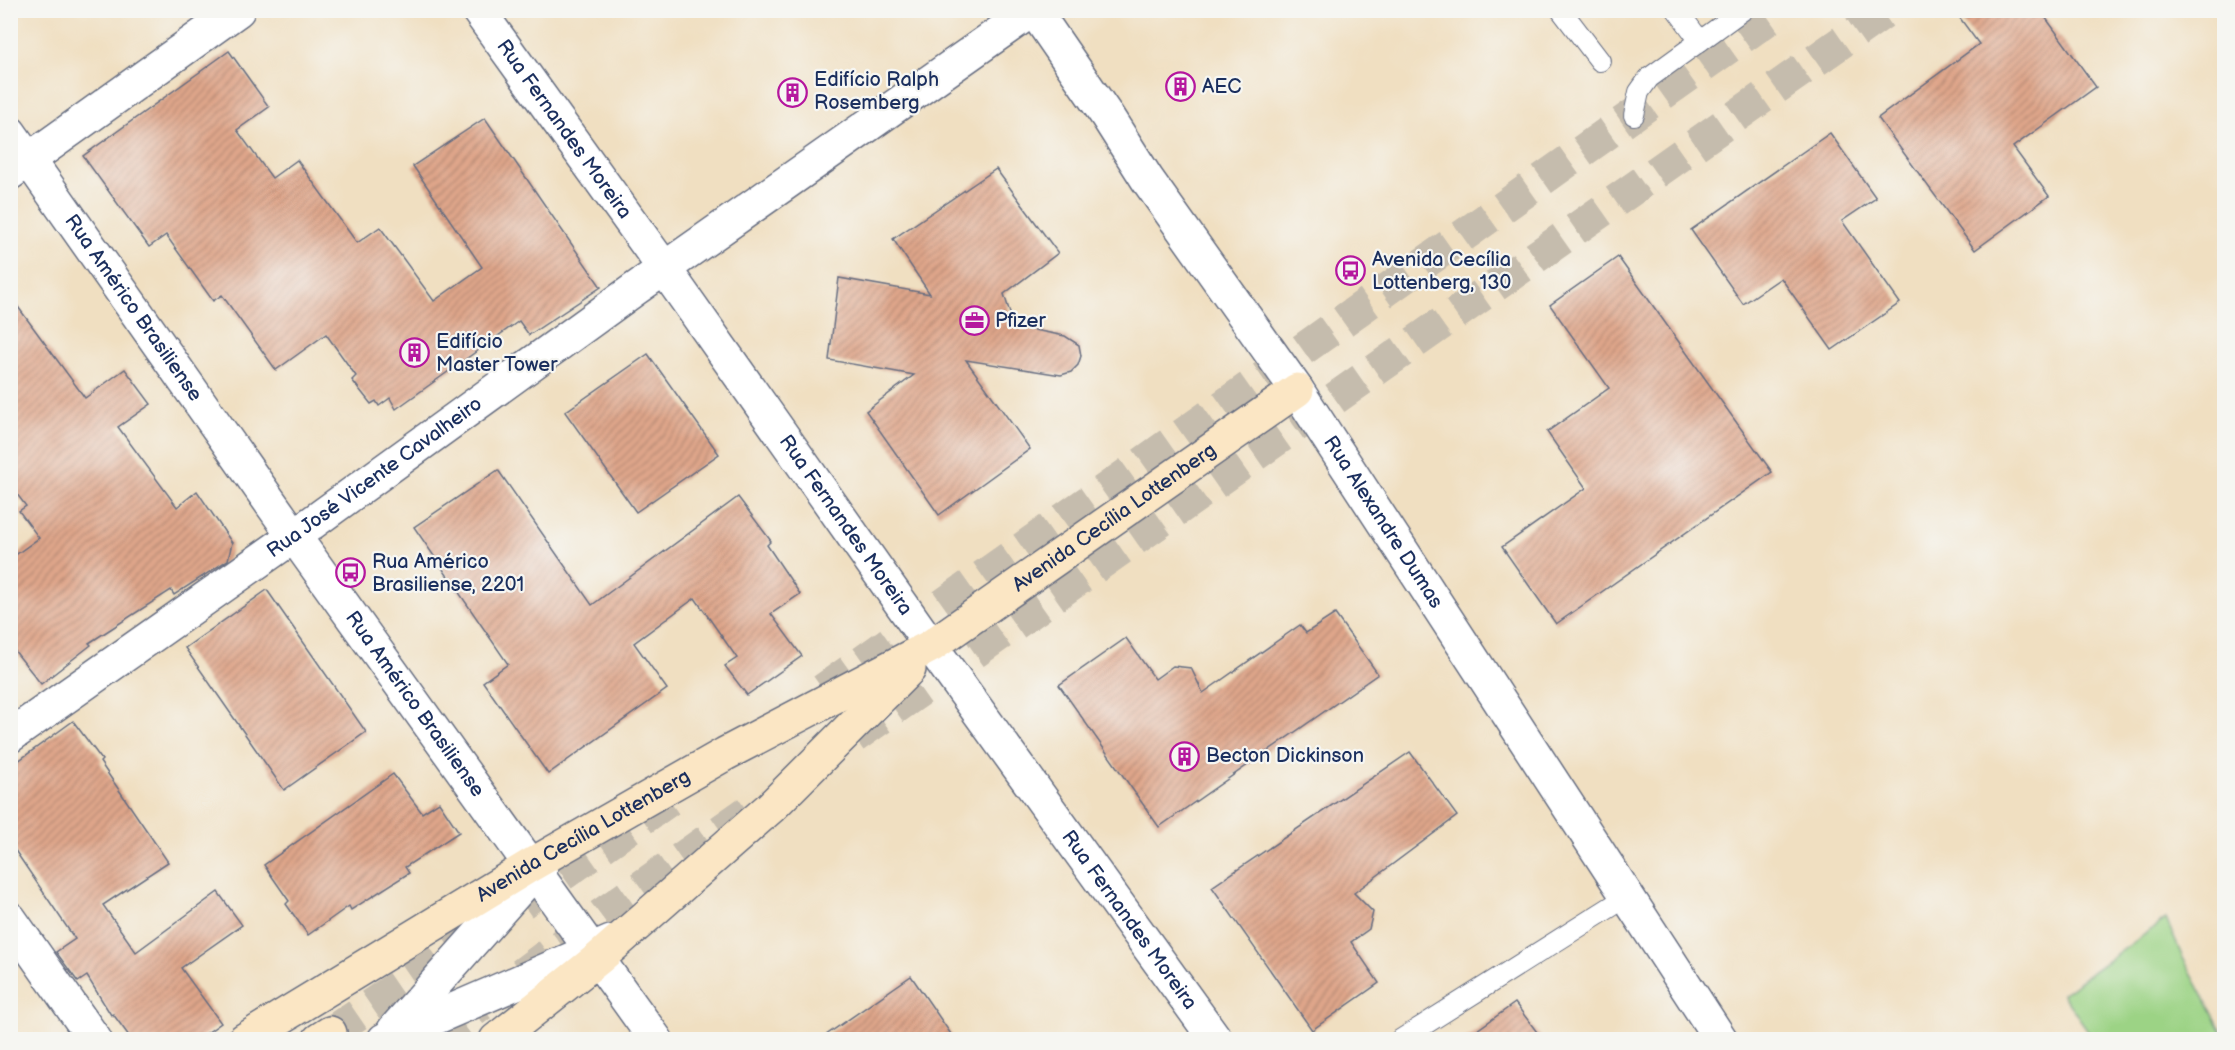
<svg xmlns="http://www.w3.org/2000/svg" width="2235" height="1050" font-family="'Balsamiq Sans',sans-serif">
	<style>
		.park { fill: #9cd385; stroke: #5c8172; stroke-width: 1.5 }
		.building { fill: url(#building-hatch) }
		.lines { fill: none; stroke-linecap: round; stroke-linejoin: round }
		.secondary-tunnel { stroke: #c5bcad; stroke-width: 33; stroke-dasharray: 33 16; stroke-linecap: butt }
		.service-casing { stroke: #666d81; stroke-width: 22 }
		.minor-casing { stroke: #666d81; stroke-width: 36 }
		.tertiary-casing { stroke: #666d81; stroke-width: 36 }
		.secondary-casing { stroke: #666d81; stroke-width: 36 }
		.service { stroke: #fff; stroke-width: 20 }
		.minor { stroke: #fff; stroke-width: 33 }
		.tertiary { stroke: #fff; stroke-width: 33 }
		.secondary { stroke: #fbe6c4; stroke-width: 33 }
		.labels { text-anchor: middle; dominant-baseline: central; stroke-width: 4.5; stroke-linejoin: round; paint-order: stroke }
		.poi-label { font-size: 20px; fill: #1b2f5e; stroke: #f6f6f2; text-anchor: start }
		.street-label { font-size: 20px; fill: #1b2f5e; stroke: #f6f6f2 }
	</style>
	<defs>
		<pattern id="building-hatch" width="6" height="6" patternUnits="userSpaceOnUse" patternTransform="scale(1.5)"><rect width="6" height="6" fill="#dfa68a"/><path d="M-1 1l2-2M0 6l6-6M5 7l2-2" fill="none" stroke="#b48874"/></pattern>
	</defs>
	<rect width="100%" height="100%" fill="#f6f6f2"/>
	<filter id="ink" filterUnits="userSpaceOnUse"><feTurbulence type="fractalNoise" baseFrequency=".0167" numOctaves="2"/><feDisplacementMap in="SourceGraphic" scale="12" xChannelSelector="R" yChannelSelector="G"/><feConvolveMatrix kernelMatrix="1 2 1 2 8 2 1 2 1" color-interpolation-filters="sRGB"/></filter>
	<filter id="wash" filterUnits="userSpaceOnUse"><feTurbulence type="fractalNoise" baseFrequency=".008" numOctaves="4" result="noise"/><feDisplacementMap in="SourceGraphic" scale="24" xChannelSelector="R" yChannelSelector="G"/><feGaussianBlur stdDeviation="1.35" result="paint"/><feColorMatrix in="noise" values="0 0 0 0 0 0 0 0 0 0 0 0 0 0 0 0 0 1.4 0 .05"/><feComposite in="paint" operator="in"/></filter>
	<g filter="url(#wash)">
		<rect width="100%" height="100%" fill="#f0dfc1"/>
		<path class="park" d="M2166,919L2182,956L2224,1035V1039H2094L2062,994Z"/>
		<g id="blocks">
			<g class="building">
				<path d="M1954,10H2040L2096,87L2013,147L2049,196L1975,250L1878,118L1979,44Z"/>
				<path d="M229,51L269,107L237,130L272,178L297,160L357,243L380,227L434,301L482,267L413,166L485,118L601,287L529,335L519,321L396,409L390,398L379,406L376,401L371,404L352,380L356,376L326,334L276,370L222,295L213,301L166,235L149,247L83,156Z"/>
				<path d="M1830,133L1876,198L1842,221L1900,303L1832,350L1781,278L1743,304L1691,230Z"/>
				<path d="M996,169L1058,253L1004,294L1014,326L1065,336L1079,345L1081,356L1078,365L1071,372L1061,375L966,360L1030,449L939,515L866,411L914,375L829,360L839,278L930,294L893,239Z"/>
				<path d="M1618,257L1772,472L1556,624L1502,547L1586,488L1547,432L1609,388L1550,305Z"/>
				<path d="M10,296L85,398L125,369L151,404L118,427L177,507L197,491L232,543L228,560L174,595L171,590L89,643L91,645L41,684L10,645V559L39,538L19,511L26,506L10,485Z"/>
				<path d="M648,354L719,454L636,512L565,412Z"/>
				<path d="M498,470L592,605L738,497L771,541L767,545L800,594L771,614L802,656L747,695L725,666L737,658L695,598L634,643L667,689L548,774L483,682L508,664L414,527Z"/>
				<path d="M267,590L366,732L284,790L185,648Z"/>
				<path d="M1335,614L1378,674L1159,827L1059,685L1126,638L1155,679L1173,666L1191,668L1203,693L1300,625L1306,633Z"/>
				<path d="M73,721L102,760L100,762L168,862L103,905L136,952L218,892L242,925L181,968L221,1023L197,1040H132L113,1014L111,1015L87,976L78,982L56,952L75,939L10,843V767Z"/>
				<path d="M1410,752L1457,816L1354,893L1373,912L1369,929L1351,942L1379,983L1312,1030L1212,887Z"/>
				<path d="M393,774L422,813L439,802L459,832L405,867L409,873L351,910L349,906L308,935L286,904L289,901L264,865Z"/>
				<path d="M911,976L955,1040H819Z"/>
				<path d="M1515,1003L1543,1040H1463Z"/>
			</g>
		</g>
	</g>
	<g filter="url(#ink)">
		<use href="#blocks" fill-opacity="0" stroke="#666d81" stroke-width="1.5"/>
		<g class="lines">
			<g class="secondary-tunnel">
				<path d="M823,690L1781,10"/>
				<path d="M854,737L1887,10"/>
				<path d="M522,903L669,800"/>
				<path d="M522,974L601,915L750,810"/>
				<path d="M330,1033L466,940"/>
				<path d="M434,1040L481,1005"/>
			</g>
			<defs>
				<g id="service">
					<path d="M1561,10L1600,61"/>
					<path d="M1677,10L1700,41"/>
					<path d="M1634,115L1639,92L1649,78L1743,10"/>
					<path d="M1400,1040L1628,896"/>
				</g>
				<g id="minor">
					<path id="s1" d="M478,10L664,268L931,646L1216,1040"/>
					<path id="s2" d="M10,133L294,536L656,1040"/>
					<path d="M10,173L238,10"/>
					<path id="s3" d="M10,736L294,536L635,289L1032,10"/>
					<path d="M10,919L95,1040"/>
					<path d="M394,1030L543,862"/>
					<path d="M384,1040L611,942"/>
				</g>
				<g id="tertiary">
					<path id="s4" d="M1034,10L1107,116L1147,179L1297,390L1721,1040"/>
				</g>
				<g id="secondary">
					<path id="s5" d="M244,1040L531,865L725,754L931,646L1297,390"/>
					<path d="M319,1040L330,1033"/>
					<path d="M496,1040L599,958L771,807L909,669"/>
				</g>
			</defs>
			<use href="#service" class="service-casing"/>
			<use href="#minor" class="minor-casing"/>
			<use href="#tertiary" class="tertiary-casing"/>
			<use href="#secondary" class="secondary-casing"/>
			<use href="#service" class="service"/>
			<use href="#minor" class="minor"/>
			<use href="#tertiary" class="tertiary"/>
			<use href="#secondary" class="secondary"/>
		</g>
	</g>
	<defs>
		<symbol id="building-ring" viewBox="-11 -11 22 22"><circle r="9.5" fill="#f6f6f2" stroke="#b5179e" stroke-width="1.5"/><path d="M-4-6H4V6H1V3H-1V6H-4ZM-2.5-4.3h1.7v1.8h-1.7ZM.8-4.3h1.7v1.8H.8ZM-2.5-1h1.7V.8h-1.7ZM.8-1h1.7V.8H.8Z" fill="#b5179e"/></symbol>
		<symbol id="bus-ring" viewBox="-11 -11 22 22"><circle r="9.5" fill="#f6f6f2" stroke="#b5179e" stroke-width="1.5"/><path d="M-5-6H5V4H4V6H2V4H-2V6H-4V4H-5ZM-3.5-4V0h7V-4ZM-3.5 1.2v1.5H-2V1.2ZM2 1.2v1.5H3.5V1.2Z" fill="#b5179e"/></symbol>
		<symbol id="office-ring" viewBox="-11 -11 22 22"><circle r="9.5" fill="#f6f6f2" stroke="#b5179e" stroke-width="1.5"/><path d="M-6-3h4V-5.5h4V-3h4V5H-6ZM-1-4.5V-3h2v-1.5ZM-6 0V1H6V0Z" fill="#b5179e"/></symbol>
	</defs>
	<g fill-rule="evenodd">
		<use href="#building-ring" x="1164" y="70" width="33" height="33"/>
		<use href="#building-ring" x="776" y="76" width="33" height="33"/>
		<use href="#bus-ring" x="1334" y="254" width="33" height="33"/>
		<use href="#office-ring" x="958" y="304" width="33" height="33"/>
		<use href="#building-ring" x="398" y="336" width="33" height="33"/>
		<use href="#bus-ring" x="334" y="556" width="33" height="33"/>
		<use href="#building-ring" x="1168" y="740" width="33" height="33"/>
	</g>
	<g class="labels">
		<g class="poi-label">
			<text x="814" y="80">Edifício Ralph<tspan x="814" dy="23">Rosemberg</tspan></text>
			<text x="1202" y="87">AEC</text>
			<text x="1372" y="260">Avenida Cecília<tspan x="1372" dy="23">Lottenberg, 130</tspan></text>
			<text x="995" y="321">Pfizer</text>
			<text x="436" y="342">Edifício<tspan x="436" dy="23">Master Tower</tspan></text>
			<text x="372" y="562">Rua Américo<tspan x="372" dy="23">Brasiliense, 2201</tspan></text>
			<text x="1206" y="756">Becton Dickinson</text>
		</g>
		<g class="street-label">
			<text stroke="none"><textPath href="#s1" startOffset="147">Rua Fernandes Moreira</textPath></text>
			<text stroke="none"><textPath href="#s2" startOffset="214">Rua Américo Brasiliense</textPath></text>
			<text stroke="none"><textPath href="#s3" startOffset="447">Rua José Vicente Cavalheiro</textPath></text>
			<text stroke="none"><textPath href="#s5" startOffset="1016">Avenida Cecília Lottenberg</textPath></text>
			<text stroke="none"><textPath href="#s4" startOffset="620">Rua Alexandre Dumas</textPath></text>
			<text stroke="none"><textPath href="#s1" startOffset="633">Rua Fernandes Moreira</textPath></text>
			<text stroke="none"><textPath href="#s2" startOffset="700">Rua Américo Brasiliense</textPath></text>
			<text stroke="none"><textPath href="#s5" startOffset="396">Avenida Cecília Lottenberg</textPath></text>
			<text stroke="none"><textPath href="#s1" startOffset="1119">Rua Fernandes Moreira</textPath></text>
		</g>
	</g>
	<rect width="2235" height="1050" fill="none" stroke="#f6f6f2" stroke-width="36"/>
</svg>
